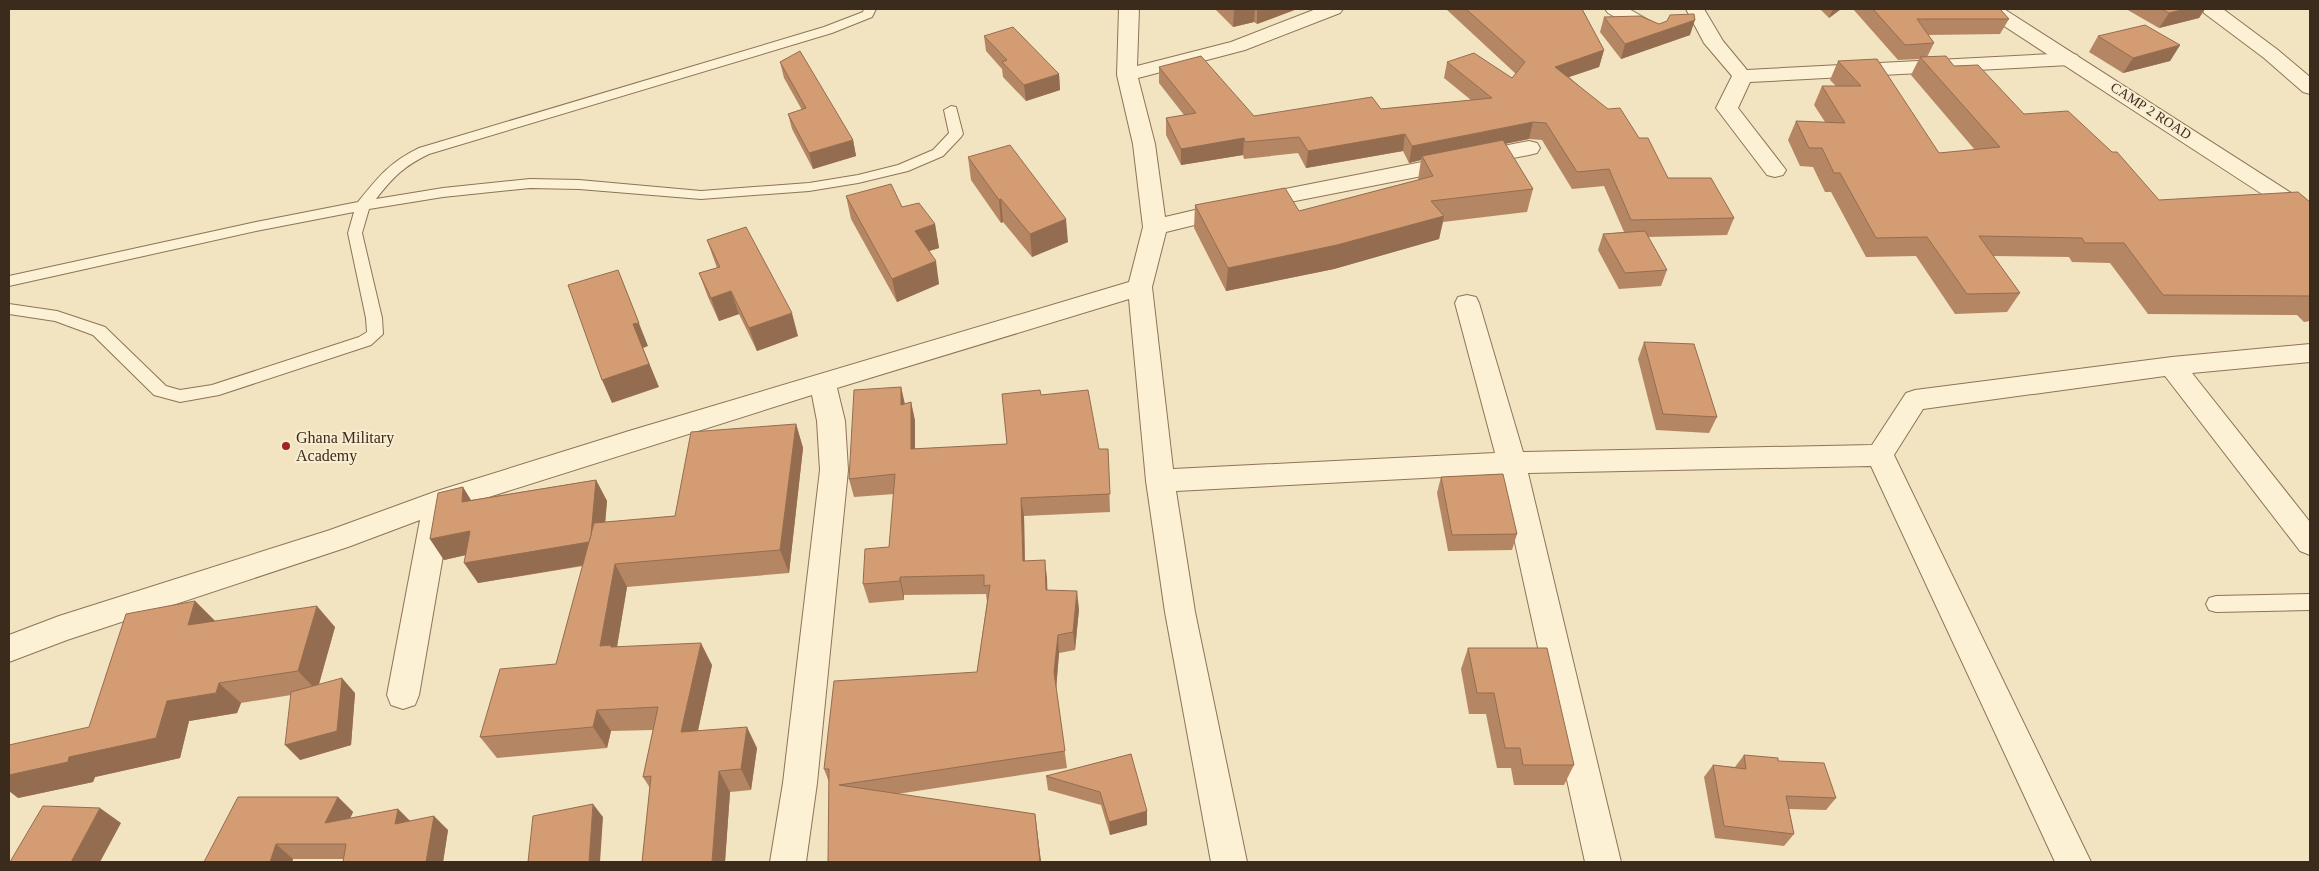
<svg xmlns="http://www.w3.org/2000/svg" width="2319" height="871" font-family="Georgia,serif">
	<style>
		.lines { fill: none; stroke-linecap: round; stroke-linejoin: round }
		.service-casing { stroke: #8d7457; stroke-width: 2 }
		.minor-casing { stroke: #8d7457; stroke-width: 2 }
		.tertiary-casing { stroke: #8d7457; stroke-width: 2 }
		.service { fill: #fcf0d5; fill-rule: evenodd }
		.minor { fill: #fcf0d5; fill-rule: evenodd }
		.tertiary { fill: #fcf0d5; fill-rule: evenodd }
		.wall { fill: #b58663 }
		.shaded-wall { fill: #946d50 }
		.building { fill: #d39c73; stroke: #946d50 }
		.poi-dot { fill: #a22121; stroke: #f8edd1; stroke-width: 2 }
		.labels { text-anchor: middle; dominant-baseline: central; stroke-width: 4; stroke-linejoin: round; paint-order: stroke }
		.far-street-label { font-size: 14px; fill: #3b2b1c; stroke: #f8edd1 }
		.poi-label { font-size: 16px; fill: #3b2b1c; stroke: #f8edd1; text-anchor: start }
	</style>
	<rect width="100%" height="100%" fill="#f2e3c1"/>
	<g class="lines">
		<defs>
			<g id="service">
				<path d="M864,9H876L872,17L832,33L429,154C404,166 393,177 376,199L443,188L530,179L579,180L701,191L809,183L858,175L898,165L933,150L949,133L944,110L951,106L956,107L963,134L961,137L943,156L908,171L858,183L809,191L701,199L579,189L530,188L443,197L369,209L362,233L382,318L383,334L371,345L219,395L180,402L154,395L93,335L55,321L9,314V304L57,311L105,327L166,386L180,390L212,385L359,337L367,332L366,318L348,233L354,212L256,231L9,286V276L256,222L358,202C379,176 389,163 419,148L824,27L863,12Z"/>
				<path d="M2310,594V610L2216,612L2209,610L2206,604L2209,598L2216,596Z"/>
			</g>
			<g id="minor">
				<path d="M1119,9H1139L1137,66L1231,42L1316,9H1343L1340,13L1245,50L1138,78L1155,144L1165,217L1280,190L1529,141L1537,143L1540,148L1537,153L1529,155L1280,204L1166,232L1152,287L1173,469L1495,453L1455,303L1458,297L1467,295L1476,297L1479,303L1523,452L1872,445L1906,393L1915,390L2172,357L2310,344V362L2192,373L2310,522V555L2300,551L2165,376L1923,409L1894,455L2091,862H2055L1871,466L1528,473L1621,862H1585L1500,474L1176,491L1195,612L1247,862H1211L1165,612L1146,481L1129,299L837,388L845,421L848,470L817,783L806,862H770L783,783L820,470L817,421L812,395L451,509L419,695L415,705L403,709L391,705L387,695L420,520L348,547L67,640L9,662V635L59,616L330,530L437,491L629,431L1129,282L1143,227L1133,144L1117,75Z"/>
				<path d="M1605,9H1629L1661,27L1664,31L1661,35L1654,37L1647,35L1608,13Z"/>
				<path d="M1686,9H1704L1723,41L1747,70L2070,53L2077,55L2080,59L2077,63L2070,65L1750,82L1738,108L1786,170L1783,175L1775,177L1767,175L1716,108L1732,76L1704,43Z"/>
				<path d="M2202,9H2223L2278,50L2310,77V94L2303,92L2264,58L2204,13Z"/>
			</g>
			<path id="tertiary" d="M1981,9H2004L2310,205V222L2302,220L1984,13Z"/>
		</defs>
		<use href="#service" class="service-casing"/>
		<use href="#minor" class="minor-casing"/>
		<use href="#tertiary" class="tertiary-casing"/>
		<use href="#service" class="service"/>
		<use href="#minor" class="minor"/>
		<use href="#tertiary" class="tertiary"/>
	</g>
	<g class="wall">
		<path d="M1215,9H1297L1257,24L1254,22L1233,27Z"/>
		<path d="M1446,9H1582L1604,50L1599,67L1569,77L1639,138L1668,178L1734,218L1727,235L1648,237L1667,270L1661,286L1619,289L1598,250L1603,234L1624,232L1604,186L1572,189L1542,140L1529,139L1505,144L1533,189L1527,212L1443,222L1439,239L1334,269L1226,291L1194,228L1195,205L1299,211L1418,180L1421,160L1409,163L1403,151L1306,168L1298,153L1244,159L1243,155L1181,165L1166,135V118L1184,115L1159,83V67L1254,116L1381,109L1471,100L1444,78L1447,62L1512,78L1516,74Z"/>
		<path d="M1820,9H1841L1829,18Z"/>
		<path d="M1853,9H2000L2009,19L2000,34L1928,35L1934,43L1927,57L1954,66L2024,114L2159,200L2310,202V321L2304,322L2297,315L2148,314L2110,263L2072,262L2069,257L1993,256L2020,293L2007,312L1955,314L1916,256L1866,257L1831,192H1825L1813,167L1800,166L1788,140L1796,121L1825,122L1814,105L1822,86H1836L1830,80L1838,61L1939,153L1975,150L1911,75L1919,59L1898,60Z"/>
		<path d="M2126,9H2205L2199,18L2159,28Z"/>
		<path d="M1604,17L1659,24L1690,35L1621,59L1600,32Z"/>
		<path d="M984,36L1059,74L1060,90L1026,101L1003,77L1002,69L986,51Z"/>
		<path d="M2098,36L2180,45L2170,61L2123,73L2089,52Z"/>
		<path d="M780,62L853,140L856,156L813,169L792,129L788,114L802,110L784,78Z"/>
		<path d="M968,157L1068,242L1032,257L1003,222L1001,223L971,180Z"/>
		<path d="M846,196L902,207L935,224L939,248L929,251L939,284L897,302L851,219Z"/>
		<path d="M707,240L798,336L757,351L739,314L719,321L708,297L699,273L717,268Z"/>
		<path d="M1644,342L1717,417L1709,433L1656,430L1638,359Z"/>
		<path d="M901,387L905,404L911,402L915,421V449L1007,444L1041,395L1099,449H1108L1110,512L1024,516L1025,561L1047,578V590L1079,609L1075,650L1059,653L1056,689L1067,768L897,794L1035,814L1041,862L829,782L824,769L977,672L987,602L986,594L904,595V600L869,603L863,584L889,547L894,494L854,497L849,479Z"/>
		<path d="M796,424L803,448L789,573L627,587L617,647L712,665L698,731L757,748L751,790L730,792L725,862H642L650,788L643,777L653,730L611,731L607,748L497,758L480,737L556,664L583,566L478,583L466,555L444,560L430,539L471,500L596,480L607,501L605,522L675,516Z"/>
		<path d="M1441,477L1517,534L1512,550L1448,551L1437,493Z"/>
		<path d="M195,601L215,621L335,627L319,684L355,693L351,745L300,760L291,695L241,703L237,713L189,721L180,758L95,777L93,782L18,798L89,727Z"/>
		<path d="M1468,648L1574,765L1564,785H1514L1511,768H1497L1486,714H1469L1461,669Z"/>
		<path d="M1131,754L1147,825L1110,835L1101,805L1048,790L1046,776Z"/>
		<path d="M1744,755L1778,761L1836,798L1826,810L1789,809L1794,834L1784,846L1715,838L1704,777L1713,765L1735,767Z"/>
		<path d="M338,797L353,812L350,818L398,809L410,821L448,830L443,862H343V859H293L292,862H204Z"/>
	</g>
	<g class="shaded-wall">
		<path d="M1234,9H1255L1254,22L1233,27Z"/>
		<path d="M1257,9H1297L1257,24Z"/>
		<path d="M1833,9H1841L1829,18Z"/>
		<path d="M2185,9H2205L2199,18L2159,28L2169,13Z"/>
		<path d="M1695,20L1690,35L1621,59L1625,44Z"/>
		<path d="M2180,45L2170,61L2123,73L2133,58Z"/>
		<path d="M1604,50L1599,67L1551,83L1555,67Z"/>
		<path d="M1059,74L1060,90L1026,101L1024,85Z"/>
		<path d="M1533,122L1529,139L1424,160L1422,156L1421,160L1409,163L1412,146Z"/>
		<path d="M1405,134L1403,151L1306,168L1308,151Z"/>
		<path d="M1244,138L1243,155L1181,165V149Z"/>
		<path d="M853,140L856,156L813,169L809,153Z"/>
		<path d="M1001,199L1003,222L1001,223L999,200Z"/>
		<path d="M1444,216L1439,239L1334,269L1226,291L1228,268Z"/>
		<path d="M1066,219L1068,242L1032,257L1030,234Z"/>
		<path d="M935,224L939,248L919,254L915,231Z"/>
		<path d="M936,261L939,284L897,302L892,279Z"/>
		<path d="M618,270L648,346L643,348L659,387L612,403L602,380Z"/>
		<path d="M731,291L739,314L719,321L711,298Z"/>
		<path d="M792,313L798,336L757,351L749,328Z"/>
		<path d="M901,387L905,406L901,405Z"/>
		<path d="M911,402L915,421V468L911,449Z"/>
		<path d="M796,424L803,448L789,573L780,550Z"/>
		<path d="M596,480L607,501L602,562L478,583L464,563Z"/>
		<path d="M463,487L476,508L462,502Z"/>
		<path d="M1021,498L1024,516L1025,580L1023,561Z"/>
		<path d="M470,531L483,551L444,560L430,539Z"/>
		<path d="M1045,560L1047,578L1048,608L1046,590Z"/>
		<path d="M615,564L627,587L616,652L600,646Z"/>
		<path d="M900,577L904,595V600L900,581Z"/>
		<path d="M1077,591L1079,609L1075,650L1073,632Z"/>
		<path d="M195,601L216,622L188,625Z"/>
		<path d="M317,606L335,627L317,691L298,671Z"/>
		<path d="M1058,635L1059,653L1056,690L1054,672Z"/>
		<path d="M701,643L712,665L693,753L681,732Z"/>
		<path d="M342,678L355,693L351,745L300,760L285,745Z"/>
		<path d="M219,683L241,703L237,713L189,721L180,758L95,777L93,782L18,798L9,791V775L69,757L167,701Z"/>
		<path d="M597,710L611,731L607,748L593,727Z"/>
		<path d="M747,727L757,748L751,790L741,769Z"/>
		<path d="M719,771L730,792L725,862H712Z"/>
		<path d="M338,797L353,812L341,838L325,823Z"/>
		<path d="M593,804L603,817L600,862H589Z"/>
		<path d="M100,808L121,823L100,862H71Z"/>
		<path d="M398,809L413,824H395Z"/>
		<path d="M1147,811V825L1110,835L1109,822Z"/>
		<path d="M1035,814L1041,862H1040Z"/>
		<path d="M434,816L448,830L443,862H426Z"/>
		<path d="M276,844L293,859L292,862H270Z"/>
	</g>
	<g class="building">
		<path d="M1466,9H1582L1604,50L1555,67L1608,109L1620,108L1639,138H1648L1668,178H1711L1734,218L1631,220L1609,169L1577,172L1546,123L1533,122L1412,146L1405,134L1308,151L1299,137L1245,142L1244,138L1181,149L1166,118L1196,113L1159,67L1201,56L1254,116L1372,97L1381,109L1492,98L1447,62L1474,53L1512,78L1525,62Z"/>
		<path d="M1873,9H2000L2009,19H1917L1934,43L1905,45Z"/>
		<path d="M2161,9H2185L2169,13Z"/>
		<path d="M1694,14L1695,20L1625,44L1604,17L1640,16L1659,24L1667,21L1670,15Z"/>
		<path d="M2145,25L2180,45L2133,58L2098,36Z"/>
		<path d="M1013,27L1059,74L1024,85L1002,62L1007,60L984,36Z"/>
		<path d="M800,51L853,140L809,153L788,114L806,108L780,62Z"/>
		<path d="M1946,56L1954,66L1978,65L2024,114L2068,111L2112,152H2117L2159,200L2298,192L2310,202V296L2163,295L2124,243H2085L2082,238L1979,236L2020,293L1967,294L1927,237L1876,238L1840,173H1834L1822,148H1809L1796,121L1845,123L1822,86H1861L1838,61L1877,59L1939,153L2000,147L1920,57Z"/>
		<path d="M1503,140L1533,189L1431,201L1444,216L1337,245L1228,268L1195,205L1285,188L1299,211L1433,176L1422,156Z"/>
		<path d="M1010,145L1066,219L1030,234L1001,199L999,200L968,157Z"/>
		<path d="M891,184L902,207L919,203L935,224L915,231L936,261L892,279L846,196Z"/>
		<path d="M746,227L792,313L749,328L731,291L711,298L699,273L720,267L707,240Z"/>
		<path d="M1645,231L1667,270L1625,273L1603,234Z"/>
		<path d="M618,270L639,323L633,324L649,364L602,380L568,285Z"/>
		<path d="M1644,342L1694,344L1717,417L1663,414Z"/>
		<path d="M901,387V405L911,402V449L1007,444L1002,394L1040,390L1041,395L1088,390L1099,449H1108L1110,494L1021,498L1023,561L1045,560L1046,590L1077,591L1073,632L1058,635L1054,672L1065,751L839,785L1035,814L1040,862H828L829,769H824L834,681L977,672L990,585L984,586V575L900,577V581L863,584L865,549L889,547L895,474L849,479L854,390Z"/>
		<path d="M796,424L780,550L615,564L600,646L611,645V647L701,643L681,732L747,727L741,769L719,771L712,862H642L651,776L643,777L658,707L597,710L593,727L480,737L500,669L556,664L594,523L675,516L691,432Z"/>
		<path d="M1503,474L1517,534L1452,535L1441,477Z"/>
		<path d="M596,480L591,535L589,542L464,563L470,531L430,539L438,493L463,487L462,502Z"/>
		<path d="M195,601L188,625L317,606L298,671L219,683L216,693L167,701L156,738L69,757L68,762L9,775V745L89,727L126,614Z"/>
		<path d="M1468,648H1547L1574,765H1523L1520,748H1505L1494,693H1477Z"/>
		<path d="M342,678L337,731L285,745L291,692Z"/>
		<path d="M1131,754L1147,811L1109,822L1100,792L1046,776Z"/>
		<path d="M1744,755L1778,758V761L1824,763L1836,798L1786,796L1794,834L1724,826L1713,765L1746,769Z"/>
		<path d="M238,797H338L325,823L398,809L395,824L434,816L426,862H343L346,844H276L270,862H204Z"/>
		<path d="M593,804L589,862H528L533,816Z"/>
		<path d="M43,806L100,808L71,862H10Z"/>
	</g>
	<circle class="poi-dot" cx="286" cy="446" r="5"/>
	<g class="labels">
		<g class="far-street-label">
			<text transform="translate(2151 111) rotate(33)">CAMP 2 ROAD</text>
		</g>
		<g class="poi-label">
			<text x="296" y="437">Ghana Military<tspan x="296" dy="18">Academy</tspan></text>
		</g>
	</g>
	<rect width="2319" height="871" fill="none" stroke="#3b2b1c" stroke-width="20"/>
</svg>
